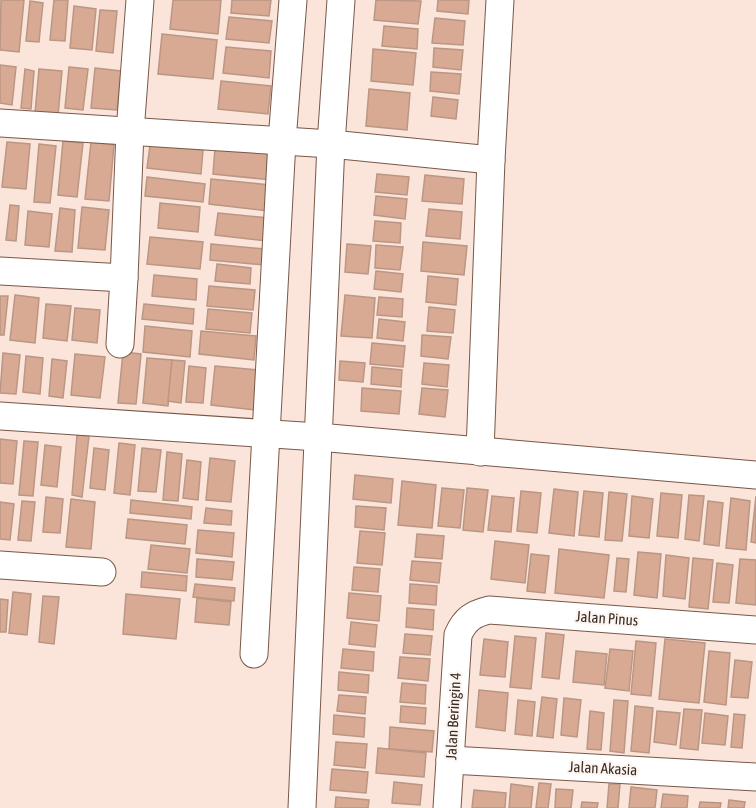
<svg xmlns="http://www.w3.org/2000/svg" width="756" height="808" font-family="'Asap Condensed',sans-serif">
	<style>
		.building { fill: #d9aa93; stroke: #ba9684; stroke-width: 1.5 }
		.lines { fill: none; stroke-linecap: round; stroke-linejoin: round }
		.minor-casing { stroke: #785848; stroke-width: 29 }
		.minor { stroke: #fff; stroke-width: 27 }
		.labels { text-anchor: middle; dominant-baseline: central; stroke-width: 4.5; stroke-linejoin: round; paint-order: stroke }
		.street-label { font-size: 15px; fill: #3b2d25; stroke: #fdf5f1 }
	</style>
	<rect width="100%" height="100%" fill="#fbe4d9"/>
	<g class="building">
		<path d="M1,0H24L19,52L0,50Z"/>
		<path d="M54,0H68L65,41L50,40Z"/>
		<path d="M173,0H221L218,34L170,29Z"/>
		<path d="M232,0H271L269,16L231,13Z"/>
		<path d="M376,0L421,1L418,24L374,20Z"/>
		<path d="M438,0H469L468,14L437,11Z"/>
		<path d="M30,1L43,3L39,42L26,41Z"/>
		<path d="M74,6L96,9L92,50L70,48Z"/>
		<path d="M100,10L117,11L113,53L96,51Z"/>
		<path d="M229,17L272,21L269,43L226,39Z"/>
		<path d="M435,18L465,21L463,45L432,43Z"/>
		<path d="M384,26L418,29L417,49L382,46Z"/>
		<path d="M162,34L217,40L213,79L158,74Z"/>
		<path d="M226,47L271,51L269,78L223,73Z"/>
		<path d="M434,48L463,50L461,70L433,67Z"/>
		<path d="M373,49L416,53L413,85L371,81Z"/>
		<path d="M0,65L16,67L12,105L0,103Z"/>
		<path d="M69,67L88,69L83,110L65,108Z"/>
		<path d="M95,68L121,71L117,110L91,108Z"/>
		<path d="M25,69L34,71L31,109L21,108Z"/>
		<path d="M39,69L62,71L58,116L35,113Z"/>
		<path d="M431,72L461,74L459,94L430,91Z"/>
		<path d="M221,81L271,86L268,114L218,109Z"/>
		<path d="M369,89L410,93L407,130L366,126Z"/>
		<path d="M433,97L458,100L456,119L431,116Z"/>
		<path d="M63,141L83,143L77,197L58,195Z"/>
		<path d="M7,142L30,144L26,189L2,187Z"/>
		<path d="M91,142L114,145L109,201L85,199Z"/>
		<path d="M39,144L56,146L50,203L34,202Z"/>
		<path d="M150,145L203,150L201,174L147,168Z"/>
		<path d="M215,148L274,154L272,180L213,174Z"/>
		<path d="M377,174L409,177L407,195L375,192Z"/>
		<path d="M425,175L464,179L462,204L422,201Z"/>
		<path d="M147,177L205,184L203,202L145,196Z"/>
		<path d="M211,179L270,185L268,211L209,204Z"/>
		<path d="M376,196L407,199L405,219L374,215Z"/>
		<path d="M160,203L200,207L198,232L158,228Z"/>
		<path d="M10,205L19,206L16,241L6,240Z"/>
		<path d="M82,207L109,210L105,250L78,248Z"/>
		<path d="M60,208L75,210L72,252L55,251Z"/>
		<path d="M429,209L462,212L460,239L426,236Z"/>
		<path d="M28,211L52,214L49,247L25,245Z"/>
		<path d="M218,213L269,218L267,241L215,235Z"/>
		<path d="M375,221L401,223L400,243L373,241Z"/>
		<path d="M150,237L203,242L200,269L147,264Z"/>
		<path d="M423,242L467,246L464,275L421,271Z"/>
		<path d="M211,244L265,249L264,265L210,260Z"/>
		<path d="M347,244L371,246L368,274L345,272Z"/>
		<path d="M376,245L403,247L400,270L375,268Z"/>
		<path d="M217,264L251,268L250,284L215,281Z"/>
		<path d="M376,271L403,274L401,292L374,289Z"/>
		<path d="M154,275L197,279L196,300L152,296Z"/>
		<path d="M428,276L458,279L456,305L426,302Z"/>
		<path d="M209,286L255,290L253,310L207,306Z"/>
		<path d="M15,295L39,298L35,343L10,340Z"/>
		<path d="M345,295L375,298L372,338L341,336Z"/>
		<path d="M0,296H8L4,335H0Z"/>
		<path d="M379,297L403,299L402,317L377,315Z"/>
		<path d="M46,304L71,306L67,341L43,338Z"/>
		<path d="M144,304L194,309L193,324L142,319Z"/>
		<path d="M429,307L455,310L453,333L427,331Z"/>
		<path d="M75,308L100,310L97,343L72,340Z"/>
		<path d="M208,309L252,313L250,333L206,329Z"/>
		<path d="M379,319L405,322L403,341L377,338Z"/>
		<path d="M145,326L192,331L190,357L143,352Z"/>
		<path d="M201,331L256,336L254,360L199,354Z"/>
		<path d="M422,335L451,337L448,359L421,356Z"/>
		<path d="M372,343L405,346L403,367L370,364Z"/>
		<path d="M123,352L141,354L136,404L118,403Z"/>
		<path d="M3,353L20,355L16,394L0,393Z"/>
		<path d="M75,354L105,357L100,398L71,395Z"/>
		<path d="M26,356L43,358L40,394L23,392Z"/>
		<path d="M147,358L172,360L168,406L143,403Z"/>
		<path d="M52,359L67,361L63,398L49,396Z"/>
		<path d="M172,360L185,361L181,403L168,401Z"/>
		<path d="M340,361L365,363L363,382L339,380Z"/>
		<path d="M424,363L449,365L447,387L422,384Z"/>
		<path d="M189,366L206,368L203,403L186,402Z"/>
		<path d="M215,366L258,370L255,410L211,405Z"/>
		<path d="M372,367L402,370L401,387L371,384Z"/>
		<path d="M362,388L401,391L399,414L361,411Z"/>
		<path d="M422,388L448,390L445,417L419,414Z"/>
		<path d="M77,435L89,436L82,497L72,495Z"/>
		<path d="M0,439L17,441L13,484L0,483Z"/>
		<path d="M24,441L38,442L33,496L19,495Z"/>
		<path d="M119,443L135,445L130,495L114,493Z"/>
		<path d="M45,445L61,447L57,487L41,485Z"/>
		<path d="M94,448L109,450L105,490L90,488Z"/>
		<path d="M142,448L161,450L156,492L138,491Z"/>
		<path d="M167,452L182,454L178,501L163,500Z"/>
		<path d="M210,458L235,461L231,502L206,500Z"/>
		<path d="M187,460L201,462L198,500L183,498Z"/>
		<path d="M355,475L393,479L391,503L353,499Z"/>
		<path d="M402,481L436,485L432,528L398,525Z"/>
		<path d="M442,488L464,490L460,528L438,526Z"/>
		<path d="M467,488L488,490L483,532L463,530Z"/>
		<path d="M554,489L578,492L574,536L549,533Z"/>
		<path d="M521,491L541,493L537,533L517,531Z"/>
		<path d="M584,491L603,493L599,537L579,535Z"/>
		<path d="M609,492L627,494L622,541L605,540Z"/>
		<path d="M661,493L682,495L678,538L657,536Z"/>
		<path d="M689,495L704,496L699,541L685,539Z"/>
		<path d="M492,496L514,498L511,532L488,530Z"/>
		<path d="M632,496L653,499L649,538L629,536Z"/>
		<path d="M756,496V543L751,542Z"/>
		<path d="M46,497L63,499L60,533L43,532Z"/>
		<path d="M731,498L750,501L746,550L726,548Z"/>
		<path d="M71,499L95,502L91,549L66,547Z"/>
		<path d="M131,500L192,507L191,519L130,513Z"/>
		<path d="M22,501L35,502L31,541L18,540Z"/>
		<path d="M708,501L723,503L719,546L704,544Z"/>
		<path d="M0,502L14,504L10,540L0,539Z"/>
		<path d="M356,506L386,508L384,530L355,527Z"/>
		<path d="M206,508L232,511L231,525L204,523Z"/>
		<path d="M128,519L187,525L185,544L126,538Z"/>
		<path d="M198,530L234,533L232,557L196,553Z"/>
		<path d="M360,531L385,533L382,565L357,563Z"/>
		<path d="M417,534L444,536L442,559L415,557Z"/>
		<path d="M495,541L529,545L525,583L491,579Z"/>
		<path d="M151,545L190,549L187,573L148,569Z"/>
		<path d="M559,549L609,555L604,598L555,593Z"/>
		<path d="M638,552L661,554L657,598L634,595Z"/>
		<path d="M531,554L549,556L545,593L527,591Z"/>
		<path d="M666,555L689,558L685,599L663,596Z"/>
		<path d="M617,558L629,559L626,592L614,591Z"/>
		<path d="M693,558L713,560L708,609L689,607Z"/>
		<path d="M197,559L234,562L232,580L196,577Z"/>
		<path d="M740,559L756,560V605L736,603Z"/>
		<path d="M412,561L441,563L439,583L410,580Z"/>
		<path d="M717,563L733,565L729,603L713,602Z"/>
		<path d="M354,567L380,569L378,592L352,590Z"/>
		<path d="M142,572L187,576L186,591L141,587Z"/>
		<path d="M195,584L235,588L234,601L193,597Z"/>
		<path d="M410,584L437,586L436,605L409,603Z"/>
		<path d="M13,592L31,594L27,635L9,633Z"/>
		<path d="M349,593L381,596L379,621L347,618Z"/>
		<path d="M126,594L180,599L176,639L123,634Z"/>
		<path d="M43,596L59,597L54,644L39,642Z"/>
		<path d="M197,598L231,602L229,625L195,622Z"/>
		<path d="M0,599L8,600L6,632H0Z"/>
		<path d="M407,608L434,610L433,630L406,627Z"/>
		<path d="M351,622L377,625L375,647L349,644Z"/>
		<path d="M546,633L564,635L559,679L542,677Z"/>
		<path d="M405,634L432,636L430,655L403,653Z"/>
		<path d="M515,636L536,638L531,689L510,687Z"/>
		<path d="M484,639L508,642L505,677L480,675Z"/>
		<path d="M665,639L705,643L699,703L659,699Z"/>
		<path d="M636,641L656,643L651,696L631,694Z"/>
		<path d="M343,649L374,652L373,671L341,668Z"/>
		<path d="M610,649L633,651L629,691L605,688Z"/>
		<path d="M576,651L607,654L604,685L573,682Z"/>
		<path d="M709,651L730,653L726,705L704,702Z"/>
		<path d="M400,657L430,659L428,681L398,678Z"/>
		<path d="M735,660L752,662L748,698L731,697Z"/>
		<path d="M339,672L369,675L368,693L338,690Z"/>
		<path d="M402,683L426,685L425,704L400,702Z"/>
		<path d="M479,690L508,693L505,731L476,727Z"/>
		<path d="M339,695L366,697L365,714L337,711Z"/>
		<path d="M542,697L557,699L553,738L537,736Z"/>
		<path d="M564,698L581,700L577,737L561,735Z"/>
		<path d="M518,700L535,702L532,736L515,734Z"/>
		<path d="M614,700L628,701L624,753L610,751Z"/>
		<path d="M401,706L426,708L425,724L400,722Z"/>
		<path d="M635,706L653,708L649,753L631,751Z"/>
		<path d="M684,709L702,710L698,750L680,748Z"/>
		<path d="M590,711L604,713L601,750L587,749Z"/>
		<path d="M657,711L680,713L676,745L654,742Z"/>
		<path d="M705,713L728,716L725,745L702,743Z"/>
		<path d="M734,714L745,715L742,748L731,747Z"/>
		<path d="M334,715L365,718L364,737L333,734Z"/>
		<path d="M390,727L434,731L432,752L389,749Z"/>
		<path d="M336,742L367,744L365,768L334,765Z"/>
		<path d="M378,748L426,753L424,777L376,773Z"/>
		<path d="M332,769L368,772L366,793L330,790Z"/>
		<path d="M394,782L422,785L420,805L392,803Z"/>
		<path d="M539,783L551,784L548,808H536Z"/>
		<path d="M511,784L533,787L531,808H509Z"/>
		<path d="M609,784H620L618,808H607Z"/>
		<path d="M631,787L657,790L655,808H629Z"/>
		<path d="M556,789L573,790L571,808H555Z"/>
		<path d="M474,790L506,793L505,808H472Z"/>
		<path d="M663,794L688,796L687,808H661Z"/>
		<path d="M336,797L369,800L368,808H335Z"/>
		<path d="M729,800L745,802L744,808H728Z"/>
		<path d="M582,802L598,803L597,808H581Z"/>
		<path d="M700,802L721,803L720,808H699Z"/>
	</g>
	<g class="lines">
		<defs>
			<g id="minor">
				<path d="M0,123L331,144L491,160"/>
				<path d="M0,271L124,278L120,344"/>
				<path d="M124,278L130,132L140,0"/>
				<path d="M0,416L318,437L756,475"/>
				<path d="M480,452L491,160L500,0"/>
				<path d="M0,565L102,572"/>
				<path d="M254,654L282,141L293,0"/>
				<path d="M450,760L756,777"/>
				<path d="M302,808L331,144L341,0"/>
				<path d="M447,808L458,635C465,619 473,614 489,610L756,630"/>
			</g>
		</defs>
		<use href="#minor" class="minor-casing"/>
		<use href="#minor" class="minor"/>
	</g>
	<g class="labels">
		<g class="street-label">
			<text transform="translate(607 618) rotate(4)">Jalan Pinus</text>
			<text transform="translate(453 716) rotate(-87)">Jalan Beringin 4</text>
			<text transform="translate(603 768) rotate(3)">Jalan Akasia</text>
		</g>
	</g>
</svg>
